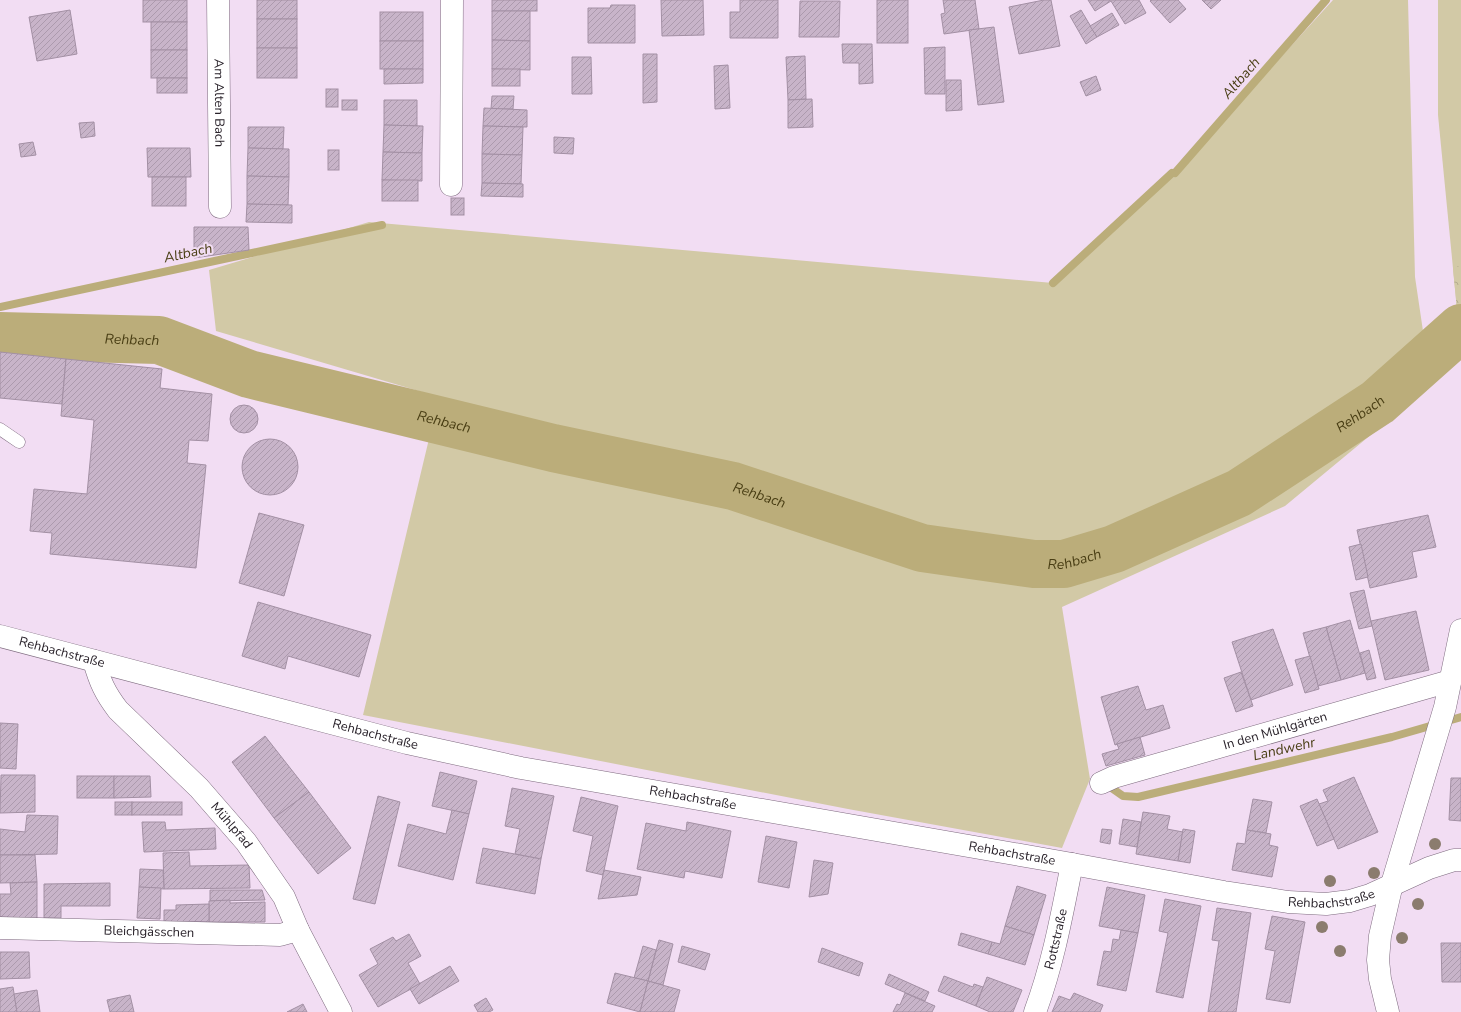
<svg xmlns="http://www.w3.org/2000/svg" width="1461" height="1012" font-family="'Nunito Sans',sans-serif">
	<style>
		.grass { fill: #d2c9a6 }
		.forest { fill: url(#forest-crowns) }
		.lines { fill: none; stroke-linecap: round; stroke-linejoin: round }
		.stream { stroke: #bbad7a; stroke-width: 8 }
		.river { stroke: #bbad7a; stroke-width: 48 }
		.building { fill: url(#building-hatch); stroke: #a390a4 }
		.lane-casing { stroke: #7e6b7f; stroke-width: 13 }
		.street-casing { stroke: #7e6b7f; stroke-width: 23 }
		.lane { stroke: #fff; stroke-width: 12 }
		.street { stroke: #fff; stroke-width: 22 }
		.tree { fill: #8b7c6e }
		.labels { text-anchor: middle; dominant-baseline: central; stroke-width: 4; stroke-linejoin: round; paint-order: stroke }
		.street-label { font-size: 13px; fill: #29222a; stroke: #f2ddf3 }
		.water-label { font-size: 14px; font-style: italic; fill: #493e14; stroke: #f2ddf3 }
	</style>
	<defs>
		<pattern id="forest-crowns" width="20" height="18" patternUnits="userSpaceOnUse"><rect width="20" height="18" fill="#d2c9a6"/><path d="M2 6a3 3 0 1 1 6 0M12 15a3 3 0 1 1 6 0" fill="none" stroke="#b4ac8f"/></pattern>
		<pattern id="building-hatch" width="6" height="6" patternUnits="userSpaceOnUse"><rect width="6" height="6" fill="#c8b4c9"/><path d="M-1 1l2-2M0 6l6-6M5 7l2-2" fill="none" stroke="#ac9aad"/></pattern>
	</defs>
	<rect width="100%" height="100%" fill="#f2ddf3"/>
	<g class="grass">
		<path d="M1333,0H1408L1415,277L1431,385L1285,506L1062,607L1090,779L1062,848L848,809L363,715L439,397L216,331L209,270L369,222L1053,283L1175,173Z"/>
		<path d="M1438,0H1461V350L1438,115Z"/>
	</g>
	<path class="forest" d="M1461,264V350L1453,269Z"/>
	<g class="lines">
		<g class="stream">
			<path d="M1175,173L1326,0"/>
			<path d="M1053,283L1172,173"/>
			<path d="M0,307L382,225"/>
			<path d="M1113,789L1123,796L1138,797L1392,737L1461,717"/>
		</g>
		<path class="river" id="s1" d="M0,336L159,340L249,374L553,448L733,486L922,548L1034,564H1064L1114,549L1239,493L1378,402L1461,328"/>
	</g>
	<g class="building">
		<rect x="143" y="0" width="44" height="22"/>
		<rect x="257" y="0" width="40" height="19"/>
		<rect x="492" y="0" width="45" height="11"/>
		<path d="M661,0H703L704,35L662,36Z"/>
		<path d="M740,0H778V38H730V12H740Z"/>
		<rect x="877" y="0" width="31" height="43"/>
		<path d="M943,0H975L979,29L944,34L941,14L945,13Z"/>
		<path d="M1044,0H1051L1060,46L1019,54L1009,7Z"/>
		<path d="M1088,0H1139L1146,13L1125,24L1111,1L1095,11Z"/>
		<path d="M1151,0H1178L1186,9L1170,23L1150,1Z"/>
		<path d="M1202,0H1221L1211,9Z"/>
		<path d="M800,1H840L839,37H799Z"/>
		<path d="M611,5H635V43H588V8H610Z"/>
		<path d="M70,10L77,54L37,61L29,17Z"/>
		<path d="M1081,10L1097,37L1086,44L1070,16Z"/>
		<path d="M492,11H530V41L492,40Z"/>
		<rect x="380" y="12" width="43" height="29"/>
		<path d="M1112,13L1119,25L1097,37L1090,26Z"/>
		<rect x="257" y="19" width="40" height="29"/>
		<rect x="151" y="22" width="36" height="28"/>
		<path d="M994,27L1004,102L978,105L969,30Z"/>
		<path d="M492,40L530,41V70L492,69Z"/>
		<rect x="380" y="41" width="43" height="28"/>
		<path d="M842,44H872L873,83L859,84V63H843Z"/>
		<path d="M945,47V94H925L924,48Z"/>
		<rect x="257" y="48" width="40" height="30"/>
		<rect x="151" y="50" width="36" height="28"/>
		<path d="M643,54H657V102L643,103Z"/>
		<path d="M805,56L806,99L788,100L786,57Z"/>
		<path d="M572,57H591L592,94H572Z"/>
		<path d="M728,65L730,108L715,109L714,66Z"/>
		<path d="M384,69H423V83L384,84Z"/>
		<rect x="492" y="69" width="28" height="17"/>
		<path d="M1096,76L1101,90L1086,96L1080,82Z"/>
		<rect x="157" y="78" width="30" height="15"/>
		<path d="M946,80H961L962,110L946,111Z"/>
		<rect x="326" y="89" width="12" height="18"/>
		<path d="M492,96H514L513,109H491Z"/>
		<path d="M812,99L813,127L788,128V100Z"/>
		<rect x="342" y="100" width="15" height="10"/>
		<path d="M384,100H417V126L384,125Z"/>
		<path d="M484,108L527,110V127L483,126Z"/>
		<path d="M94,122L95,136L81,138L79,123Z"/>
		<path d="M384,125L423,126L422,153L383,152Z"/>
		<path d="M483,126L523,127L522,155L482,154Z"/>
		<path d="M248,127H284L283,149L248,148Z"/>
		<path d="M554,137L574,138L573,154L554,153Z"/>
		<path d="M33,142L36,155L21,157L19,144Z"/>
		<path d="M147,148H190L191,177H148Z"/>
		<path d="M248,148L289,149V177L247,176Z"/>
		<rect x="328" y="150" width="11" height="20"/>
		<path d="M383,152L422,153V181L382,180Z"/>
		<path d="M482,154L522,155L521,184L482,183Z"/>
		<path d="M247,176L289,177L288,205L247,204Z"/>
		<rect x="152" y="177" width="34" height="29"/>
		<rect x="382" y="180" width="36" height="21"/>
		<path d="M482,183L523,184V197L481,196Z"/>
		<rect x="451" y="198" width="13" height="17"/>
		<path d="M247,204L292,205V223L246,222Z"/>
		<path d="M194,227H248L249,250L194,258Z"/>
		<path d="M0,352L66,359L62,404L0,398Z"/>
		<path d="M66,359L162,369L160,388L212,394L208,441L189,440L187,463L206,465L196,568L50,554L52,533L30,531L34,489L87,494L94,420L61,416Z"/>
		<circle cx="244" cy="419" r="14"/>
		<circle cx="270" cy="467" r="28"/>
		<path d="M259,513L304,525L284,596L239,583Z"/>
		<path d="M1428,515L1436,547L1412,552L1417,577L1370,588L1357,530Z"/>
		<path d="M1361,544L1368,577L1356,580L1349,547Z"/>
		<path d="M1364,590L1372,626L1359,629L1350,593Z"/>
		<path d="M258,602L371,635L359,677L288,656L285,669L242,656Z"/>
		<path d="M1416,611L1429,670L1385,680L1371,621Z"/>
		<path d="M1350,620L1365,673L1341,680L1326,627Z"/>
		<path d="M1326,627L1341,680L1318,686L1303,633Z"/>
		<path d="M1273,629L1293,685L1251,700L1232,642Z"/>
		<path d="M1369,650L1376,678L1367,680L1360,653Z"/>
		<path d="M1310,656L1319,689L1305,693L1295,660Z"/>
		<path d="M1241,672L1253,706L1236,712L1224,678Z"/>
		<path d="M1138,686L1146,710L1163,705L1170,728L1115,745L1101,697Z"/>
		<path d="M0,723L18,724L16,769L0,768Z"/>
		<path d="M265,736L309,792L274,818L232,762Z"/>
		<path d="M1140,737L1145,755L1106,766L1102,754L1119,749L1117,744Z"/>
		<path d="M440,772L477,781L469,814L432,806Z"/>
		<path d="M1,775H35V812L0,813Z"/>
		<rect x="77" y="776" width="37" height="22"/>
		<path d="M114,776H150L151,797L114,798Z"/>
		<path d="M1354,777L1378,832L1338,849L1319,804L1328,801L1323,790Z"/>
		<path d="M1451,778H1461V821L1449,820Z"/>
		<path d="M512,788L554,796L541,859L515,854L520,829L505,826Z"/>
		<path d="M309,792L351,848L318,874L274,818Z"/>
		<path d="M378,796L400,802L375,904L353,899Z"/>
		<path d="M581,797L618,806L603,875L586,871L593,836L573,831Z"/>
		<path d="M1253,799L1272,802L1266,833L1247,830Z"/>
		<path d="M1317,799L1334,839L1317,846L1300,806Z"/>
		<rect x="115" y="802" width="17" height="13"/>
		<rect x="132" y="802" width="50" height="13"/>
		<path d="M452,810L469,814L453,880L398,866L408,824L446,834Z"/>
		<path d="M1143,812L1170,816L1167,829L1183,832L1178,861L1136,854Z"/>
		<path d="M27,815L58,816L57,854L0,855V829L25,832Z"/>
		<path d="M1123,819L1141,822L1137,847L1119,844Z"/>
		<path d="M142,822H165L166,830L215,828L216,849L144,852Z"/>
		<path d="M687,822L731,831L722,878L685,871L684,878L637,869L646,823L686,831Z"/>
		<path d="M1102,829L1112,830L1110,844L1100,842Z"/>
		<path d="M1183,829L1195,831L1190,863L1178,861Z"/>
		<path d="M1247,830L1271,834L1269,845L1278,847L1272,877L1232,870L1237,843L1245,844Z"/>
		<path d="M766,836L797,842L789,888L758,882Z"/>
		<path d="M483,848L541,859L535,894L476,883Z"/>
		<path d="M189,852L190,866L249,865L250,888L164,889L163,853Z"/>
		<path d="M0,855H35L37,882L0,883Z"/>
		<path d="M814,860L833,863L828,894L809,897Z"/>
		<path d="M140,869L163,870L164,889L139,887Z"/>
		<path d="M604,870L641,877L637,895L598,899Z"/>
		<path d="M37,882V919H0V894H11L10,883Z"/>
		<path d="M110,883V906H61V918H44V884Z"/>
		<path d="M1017,886L1046,895L1034,935L1005,926Z"/>
		<path d="M139,887L161,888L160,919L137,918Z"/>
		<path d="M1107,887L1145,895L1138,933L1099,926Z"/>
		<path d="M210,890H262L265,900L210,901Z"/>
		<path d="M1165,899L1201,906L1183,998L1156,992L1168,933L1159,931Z"/>
		<path d="M230,900V903L265,902V922H209V901Z"/>
		<path d="M209,904V922H164V910H176V905Z"/>
		<path d="M1217,908L1251,913L1236,1012H1208L1219,941L1212,940Z"/>
		<path d="M1272,916L1305,922L1290,1003L1266,999L1275,951L1265,949Z"/>
		<path d="M1005,926L1034,935L1025,965L988,954L992,942L1000,944Z"/>
		<path d="M1121,930L1138,933L1126,991L1097,985L1104,951L1111,952L1113,939L1119,940Z"/>
		<path d="M961,933L992,942L988,954L958,945Z"/>
		<path d="M409,934L421,956L408,963L420,984L378,1007L359,975L378,964L370,949L393,937L396,941Z"/>
		<path d="M659,940L673,944L663,985L648,981Z"/>
		<path d="M1441,943H1461V982H1442Z"/>
		<path d="M643,946L656,950L648,981L634,978Z"/>
		<path d="M682,946L710,954L705,970L678,962Z"/>
		<path d="M822,948L863,963L859,976L818,962Z"/>
		<path d="M0,952H29L30,978L0,979Z"/>
		<path d="M450,966L459,981L419,1004L410,989Z"/>
		<path d="M615,973L648,981L640,1012L607,1003Z"/>
		<path d="M889,974L929,992L925,1001L885,984Z"/>
		<path d="M944,976L973,987L974,984L983,987L976,1006L938,991Z"/>
		<path d="M987,977L1022,990L1013,1012H990L976,1006Z"/>
		<path d="M648,981L680,990L674,1012H640Z"/>
		<path d="M13,987L17,1012H0V989Z"/>
		<path d="M37,990L40,1012H17L14,994Z"/>
		<path d="M905,993L935,1006L932,1012H893L897,1004L900,1005Z"/>
		<path d="M1074,993L1103,1005L1100,1012H1052L1059,996L1070,1000Z"/>
		<path d="M130,995L134,1012H110L107,1000Z"/>
		<path d="M486,998L493,1010L489,1012H478L474,1005Z"/>
		<path d="M303,1004L307,1012H287Z"/>
	</g>
	<g class="lines">
		<defs>
			<path id="lane" d="M0,429L19,442"/>
			<g id="street">
				<path id="s2" d="M218,0L220,207"/>
				<path d="M451,185L452,0"/>
				<path id="s3" d="M0,636L407,743L521,768L1072,864L1224,892L1288,902L1326,904L1350,901L1370,895L1429,868L1454,860H1461"/>
				<path id="s4" d="M94,661C100,682 105,693 118,710L199,788L246,842L284,897L298,930L341,1012"/>
				<path id="s5" d="M1101,783L1114,777L1450,681"/>
				<path id="s6" d="M0,928L280,935L298,930"/>
				<path id="s7" d="M1035,1012C1053,964 1062,914 1072,864"/>
				<path d="M1388,1012L1380,979L1378,960L1380,936L1392,884L1445,707L1461,630"/>
			</g>
		</defs>
		<use href="#lane" class="lane-casing"/>
		<use href="#street" class="street-casing"/>
		<use href="#lane" class="lane"/>
		<use href="#street" class="street"/>
	</g>
	<g class="tree">
		<circle cx="1435" cy="844" r="6"/>
		<circle cx="1374" cy="873" r="6"/>
		<circle cx="1330" cy="881" r="6"/>
		<circle cx="1418" cy="904" r="6"/>
		<circle cx="1322" cy="927" r="6"/>
		<circle cx="1402" cy="938" r="6"/>
		<circle cx="1340" cy="951" r="6"/>
	</g>
	<g class="labels">
		<g class="street-label">
			<text stroke="none"><textPath href="#s2" startOffset="103">Am Alten Bach</textPath></text>
			<text stroke="none"><textPath href="#s3" startOffset="64">Rehbachstraße</textPath></text>
			<text stroke="none"><textPath href="#s5" startOffset="182">In den Mühlgärten</textPath></text>
			<text stroke="none"><textPath href="#s3" startOffset="388">Rehbachstraße</textPath></text>
			<text stroke="none"><textPath href="#s3" startOffset="712">Rehbachstraße</textPath></text>
			<text stroke="none"><textPath href="#s4" startOffset="217">Mühlpfad</textPath></text>
			<text stroke="none"><textPath href="#s3" startOffset="1036">Rehbachstraße</textPath></text>
			<text stroke="none"><textPath href="#s3" startOffset="1360">Rehbachstraße</textPath></text>
			<text stroke="none"><textPath href="#s6" startOffset="149">Bleichgässchen</textPath></text>
			<text stroke="none"><textPath href="#s7" startOffset="76">Rottstraße</textPath></text>
		</g>
		<g class="water-label">
			<text transform="translate(1241 78) rotate(-49)">Altbach</text>
			<text transform="translate(188 253) rotate(-12)">Altbach</text>
			<text stroke="none"><textPath href="#s1" startOffset="132">Rehbach</textPath></text>
			<text stroke="none"><textPath href="#s1" startOffset="1428">Rehbach</textPath></text>
			<text stroke="none"><textPath href="#s1" startOffset="456">Rehbach</textPath></text>
			<text stroke="none"><textPath href="#s1" startOffset="780">Rehbach</textPath></text>
			<text stroke="none"><textPath href="#s1" startOffset="1105">Rehbach</textPath></text>
			<text transform="translate(1284 749) rotate(-13)">Landwehr</text>
		</g>
	</g>
</svg>
